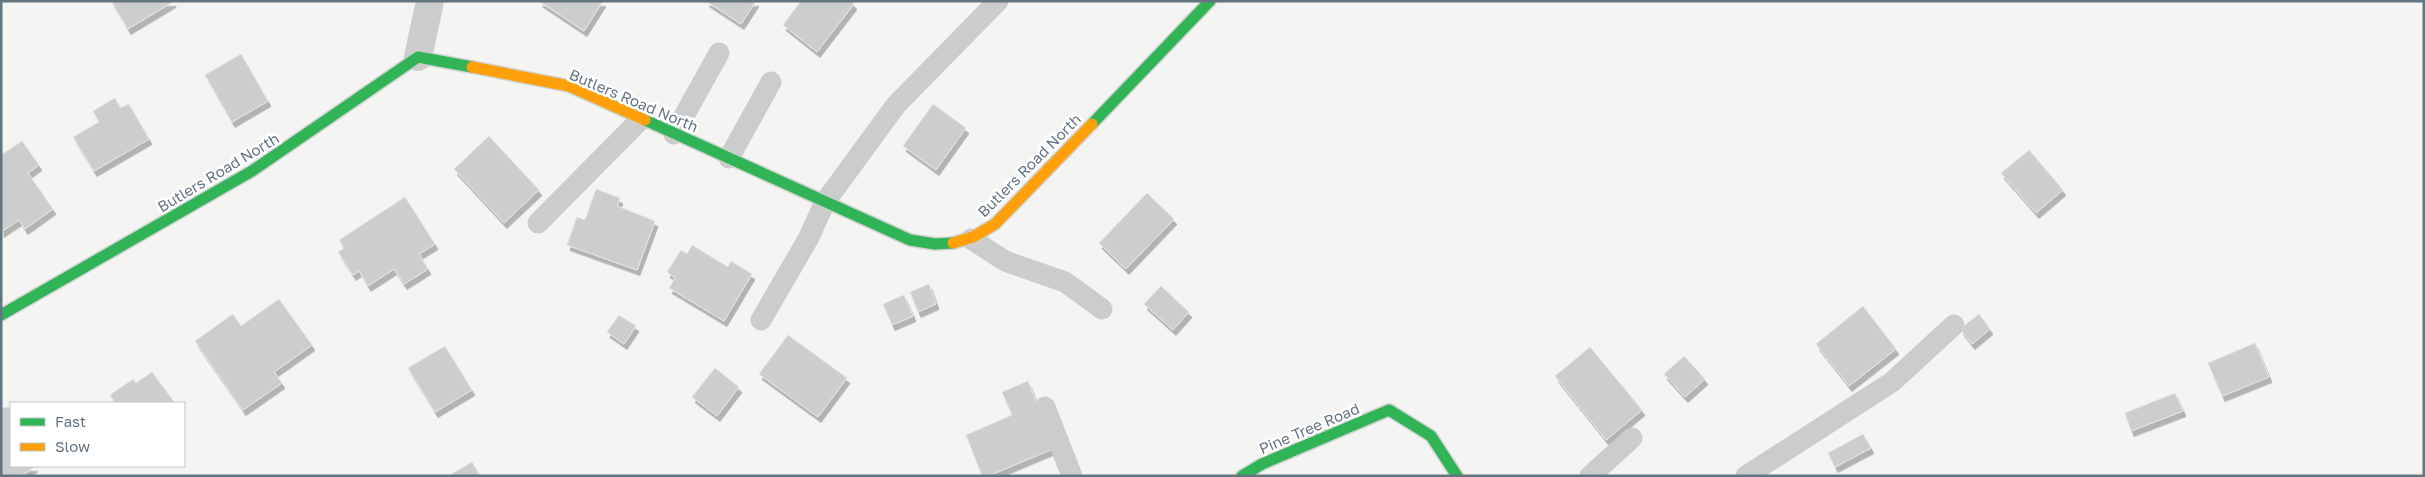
<svg xmlns="http://www.w3.org/2000/svg" width="2425" height="477" font-family="'Golos Text',sans-serif">
	<style>
		.building { fill: #cccece; stroke: #e3e3e2; filter: url(#shadow) }
		.lines { fill: none; stroke-linecap: round; stroke-linejoin: round }
		.fast-casing { stroke: #d0d2d2; stroke-width: 14 }
		.slow-casing { stroke: #d0d2d2; stroke-width: 14 }
		.lane { stroke: #cbcdcd; stroke-width: 21 }
		.street { stroke: #cbcdcd; stroke-width: 28 }
		.fast { stroke: #30b455; stroke-width: 11 }
		.slow { stroke: #ff9f0a; stroke-width: 11 }
		.labels { text-anchor: middle; dominant-baseline: central; stroke-width: 5; stroke-linejoin: round; paint-order: stroke }
		.street-label { font-size: 15px; fill: #647582; stroke: #fff }
	</style>
	<defs>
		<filter id="shadow"><feDropShadow dx="3" dy="5.5" stdDeviation="0" flood-color="#0004"/></filter>
	</defs>
	<rect width="100%" height="100%" fill="#f4f4f2"/>
	<g class="building">
		<path d="M111,1H173V2L128,29Z"/>
		<path d="M539,1H603L584,31Z"/>
		<path d="M706,1H756L741,24Z"/>
		<path d="M801,1H851L854,4L817,52L783,25Z"/>
		<path d="M241,54L268,101L232,122L205,75Z"/>
		<path d="M115,98L120,108L129,104L149,139L94,171L73,137L99,122L93,111Z"/>
		<path d="M933,104L966,128L936,170L903,146Z"/>
		<path d="M489,136L539,190L504,223L454,169Z"/>
		<path d="M22,141L39,165L28,173L53,209L25,229L19,220L1,232V155Z"/>
		<path d="M2029,150L2063,190L2036,213L2001,173Z"/>
		<path d="M596,189L620,198L617,206L655,221L637,270L567,245L577,217L585,220Z"/>
		<path d="M1147,193L1174,219L1126,269L1099,243Z"/>
		<path d="M405,197L435,244L419,254L428,269L404,284L394,269L368,286L359,271L353,275L338,252L344,248L339,240Z"/>
		<path d="M692,245L728,267L731,261L752,274L724,321L669,288L675,278L667,272L681,250L687,254Z"/>
		<path d="M929,284L936,304L918,312L910,292Z"/>
		<path d="M1161,286L1189,312L1173,330L1144,304Z"/>
		<path d="M904,295L913,316L892,325L883,304Z"/>
		<path d="M279,299L312,345L274,372L282,383L243,410L195,341L233,314L241,326Z"/>
		<path d="M1863,306L1896,349L1849,386L1816,344Z"/>
		<path d="M1979,314L1990,329L1972,344L1960,329Z"/>
		<path d="M619,315L636,326L624,344L607,332Z"/>
		<path d="M788,335L847,378L818,417L759,374Z"/>
		<path d="M2255,343L2269,377L2222,396L2208,363Z"/>
		<path d="M445,346L472,390L435,412L408,368Z"/>
		<path d="M1590,347L1642,410L1606,440L1555,376Z"/>
		<path d="M1684,356L1705,379L1685,397L1664,374Z"/>
		<path d="M715,368L739,387L717,416L692,397Z"/>
		<path d="M152,372L175,403H115L110,395L133,379L136,383Z"/>
		<path d="M1028,381L1055,448L988,476H982L966,435L1012,415L1002,392Z"/>
		<path d="M2175,393L2183,411L2131,431L2125,413Z"/>
		<path d="M11,407V466H35L22,476H1V408Z"/>
		<path d="M1863,434L1871,448L1835,467L1828,453Z"/>
		<path d="M472,462L480,476H448Z"/>
	</g>
	<g class="lines">
		<defs>
			<g id="fast">
				<path d="M645,120L910,240L935,244L953,243"/>
				<path d="M1092,124L1210,1"/>
				<path d="M1,315L252,171L418,57L472,67"/>
				<path d="M1242,476L1262,464L1389,410L1431,436L1457,476"/>
			</g>
			<g id="slow">
				<path d="M472,67L569,86L645,120"/>
				<path d="M953,243L973,237L995,224L1092,124"/>
			</g>
		</defs>
		<use href="#fast" class="fast-casing"/>
		<use href="#slow" class="slow-casing"/>
		<g class="lane">
			<path d="M674,134L719,53"/>
			<path d="M729,158L771,82"/>
			<path d="M538,223L641,119"/>
			<path d="M971,239L1005,261L1065,282L1102,309"/>
			<path d="M761,320L808,239L825,202L896,105L998,1"/>
			<path d="M1045,407L1072,476"/>
			<path d="M1590,476L1632,438"/>
			<path d="M1746,476L1892,382L1954,325"/>
		</g>
		<path class="street" d="M418,57L430,1"/>
		<use href="#fast" class="fast"/>
		<use href="#slow" class="slow"/>
	</g>
	<g class="labels">
		<g class="street-label">
			<text transform="translate(634 100) rotate(23)">Butlers Road North</text>
			<text transform="translate(1029 165) rotate(-45)">Butlers Road North</text>
			<text transform="translate(218 172) rotate(-31)">Butlers Road North</text>
			<text transform="translate(1309 428) rotate(-23)">Pine Tree Road</text>
		</g>
	</g>
	<rect width="2425" height="477" fill="none" stroke="#647582" stroke-width="5"/>
	<rect x="10" y="402" width="175" height="65" fill="#ffffff" stroke="#c1c8cd"/>
	<rect x="20" y="418" width="25" height="8" fill="#30b455" stroke="#c1c8cd"/>
	<text x="55" y="427" font-size="15" fill="#647582">Fast</text>
	<rect x="20" y="443" width="25" height="8" fill="#ff9f0a" stroke="#c1c8cd"/>
	<text x="55" y="452" font-size="15" fill="#647582">Slow</text>
</svg>
